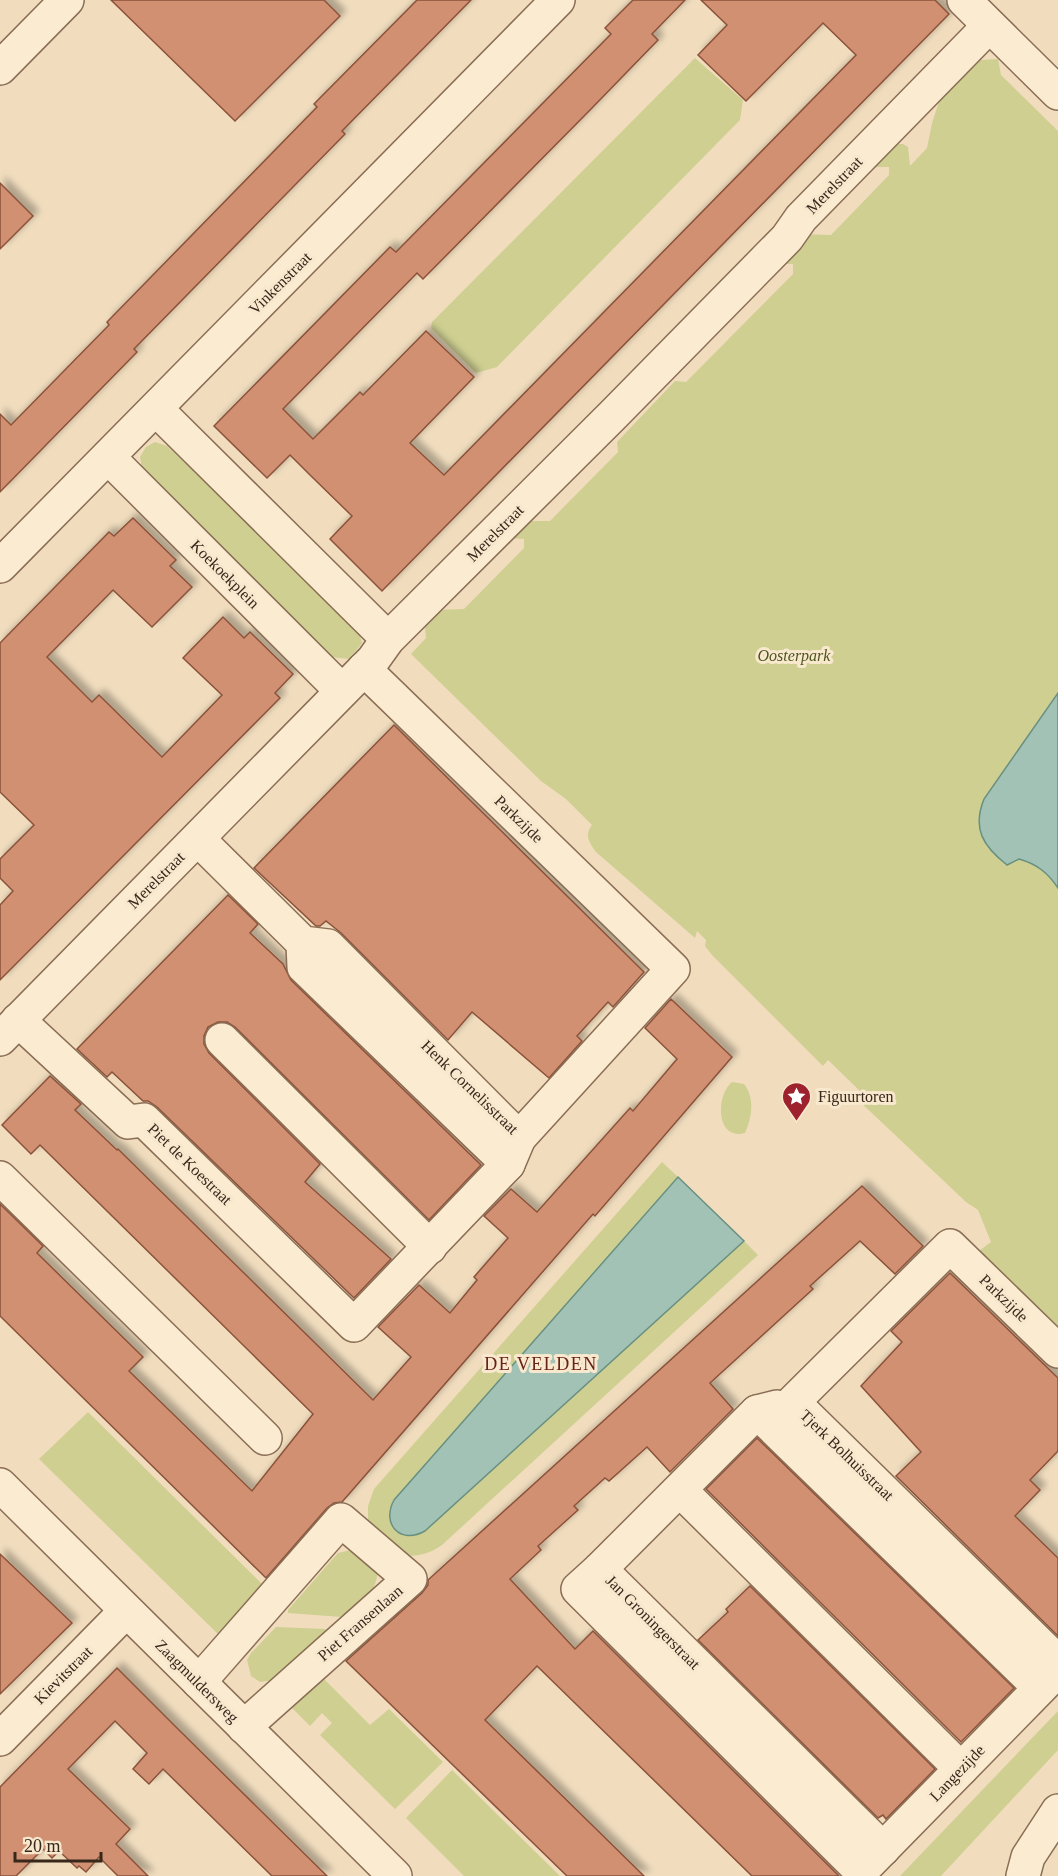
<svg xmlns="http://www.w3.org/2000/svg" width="1058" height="1876" font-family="Georgia,serif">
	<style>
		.green { fill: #cecf91 }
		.water { fill: #a2c2b5; stroke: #689082; stroke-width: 1.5 }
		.building { fill: #d19071; stroke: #8b523a; stroke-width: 1.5; filter: url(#shadow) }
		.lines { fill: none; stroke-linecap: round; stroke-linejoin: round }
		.minor-casing { stroke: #8a6d55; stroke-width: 36 }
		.minor { stroke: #fbebd1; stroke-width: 33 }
		.labels { text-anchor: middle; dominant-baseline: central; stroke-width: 6; stroke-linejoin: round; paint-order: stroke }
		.street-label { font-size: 16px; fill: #38271b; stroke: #f8e8ce }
		.park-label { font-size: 16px; font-style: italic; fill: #4e5620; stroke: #f8e8ce }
		.poi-label { font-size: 16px; fill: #38271b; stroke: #f8e8ce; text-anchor: start }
		.neighbourhood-label { font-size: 18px; letter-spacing: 1.5px; fill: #682118; stroke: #f8e8ce }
	</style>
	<defs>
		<filter id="shadow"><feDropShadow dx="5.5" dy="-5.5" stdDeviation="3" flood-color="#0004"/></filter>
	</defs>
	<rect width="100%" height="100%" fill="#f1ddbe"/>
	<g class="green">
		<path d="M695,58L743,100L740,120L497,367L476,373L431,328L432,322Z"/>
		<path d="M998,59L1001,75L1058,131V1334L975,1254L991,1242L978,1210L966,1202L857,1099L862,1093L828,1060L823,1066L712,955L705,946L706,940L697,931L695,938L596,852C589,842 584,835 592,825L566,799L541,781L411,654L426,638L425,626L419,619L433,610L464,609L524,548V539L507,538L519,521H550L618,452L617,442L675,381L686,382L793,274V264H772L801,234L831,235L889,175V167H867L885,144H903L908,147L910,166L927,148L932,123L939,102L980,60Z"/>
		<path d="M155,442L167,446L357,626L362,643L349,659L332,657L142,468L140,457L146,447Z"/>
		<path d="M732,1082L744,1084C755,1098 752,1117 745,1133C716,1141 715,1096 732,1082Z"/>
		<path d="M662,1162L678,1177L394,1500L389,1510L425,1531L744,1241L758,1255L442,1545C426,1556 414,1557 396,1555L368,1522V1506L374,1489Z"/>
		<path d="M88,1412L264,1586L219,1635L39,1459Z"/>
		<path d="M355,1549L377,1567C380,1589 361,1607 342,1617L288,1613V1610L338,1553Z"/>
		<path d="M276,1627L325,1629L327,1631L274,1680L260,1682L251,1676L247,1660L251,1653Z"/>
		<path d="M322,1677L370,1725L389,1709L443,1762L395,1809L320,1735L332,1723L322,1713L310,1726L290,1706Z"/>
		<path d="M1058,1711V1750L941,1876H900Z"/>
		<path d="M452,1770L560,1876H464L406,1818Z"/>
	</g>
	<g class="water">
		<path d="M1058,693V888C1048,873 1037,864 1019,859L1007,865C983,846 972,829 984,799Z"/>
		<path d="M678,1177L744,1241L425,1531C400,1545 381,1524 394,1500Z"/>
	</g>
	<g class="building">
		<path d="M111,0H324L340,16L235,121Z"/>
		<path d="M417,0H471L342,131L345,134L134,349L137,352L0,492V414L11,425L109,325L107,322L317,107L314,104Z"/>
		<path d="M633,0H685L652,34L658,40L592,108L423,279L417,273L283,409L313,439L360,392L363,395L426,331L474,377L410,443L444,475L856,55L823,23L746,101L698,55L727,25L701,0H935L949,14L382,591L330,539L352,516L309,474L290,455L267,478L214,426L390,247L396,252L611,34L605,28Z"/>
		<path d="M0,183L33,216L0,249Z"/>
		<path d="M133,518L176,560L170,566L192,587L152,627L113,590L47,657L92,702L99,695L162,757L222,695L183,658L223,617L244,638L250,632L293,674L275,693L280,698L0,980V905L13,891L0,878V859L34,825L0,792V643L109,532L114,536Z"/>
		<path d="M394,725L644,972L613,1007L608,1002L577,1036L582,1041L549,1078L472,1012L448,1040L341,933L326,921L320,926H316L254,868Z"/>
		<path d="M228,895L258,924L250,933L283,964L291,980L481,1165L429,1220L235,1027L227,1022H218L208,1027L204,1036V1044L209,1053L320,1164L305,1182L391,1259L354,1298L157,1107L148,1101H143L112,1072L107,1077L77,1049Z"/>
		<path d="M671,999L732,1057L595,1216L593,1214L342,1502L334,1503L327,1508L266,1578L0,1316V1204L43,1246L37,1253L143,1357L129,1371L252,1491L313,1414L40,1145L31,1154L2,1125L50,1076L81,1104L75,1110L117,1150L118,1149L373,1400L411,1357L378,1327L419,1285L450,1313L477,1280L474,1277L508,1238L484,1216L511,1189L537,1212L630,1108L633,1111L677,1059L645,1028Z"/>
		<path d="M862,1186L923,1246L895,1274L860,1241L810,1286L813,1289L710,1383L733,1409L670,1472L647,1447L609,1481L605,1478L574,1506L578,1510L538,1546L541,1550L510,1579L575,1649L593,1631L839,1876H752L537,1666L485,1720L644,1876H567L346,1661L422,1593L428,1585V1580Z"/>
		<path d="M950,1273L1058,1378V1451L1030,1480L1040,1490L1015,1516L1058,1558V1636L896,1476L921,1452L861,1386L902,1342L891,1331Z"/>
		<path d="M757,1438L1014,1688L961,1742L706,1489Z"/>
		<path d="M0,1554L72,1623L0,1694Z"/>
		<path d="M750,1586L935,1769L886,1819L883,1815L878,1818L698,1640L728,1612L726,1609Z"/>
		<path d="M117,1668L178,1729L327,1876H272L163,1769L149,1784L133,1769L147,1753L115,1721L68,1769L130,1829L116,1844L148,1876H118L99,1857L86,1872L79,1866L77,1868L59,1851L52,1858L43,1849L16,1876H0V1787Z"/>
	</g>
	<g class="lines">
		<defs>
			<g id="minor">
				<path d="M964,0L1058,93"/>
				<path d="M0,68L67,0"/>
				<path d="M156,409L388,639"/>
				<path d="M108,457L342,691"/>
				<path d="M0,566L558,0"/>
				<path d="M198,839L303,943L328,946L519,1138L673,969L364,669"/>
				<path d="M303,943L304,967L508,1164"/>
				<path d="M18,1020L128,1122L144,1120L354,1325L508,1164L519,1138"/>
				<path d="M0,1039L373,660L388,639L613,415L787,238L801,218L989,26"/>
				<path d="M222,1040L430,1247"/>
				<path d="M0,1178L265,1438"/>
				<path d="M1058,1351L950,1246L793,1402L1058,1662"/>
				<path d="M757,1412L1040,1688"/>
				<path d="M0,1485L395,1876"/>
				<path d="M686,1496L961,1769"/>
				<path d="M600,1569L757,1412L777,1407"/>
				<path d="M199,1682L341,1520L410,1579L244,1727"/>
				<path d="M0,1739L126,1611"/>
				<path d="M868,1864L1055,1673"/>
				<path d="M861,1871L578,1589L600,1569L883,1849"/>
				<path d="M1023,1876L1028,1857L1058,1811"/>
			</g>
		</defs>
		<use href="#minor" class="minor-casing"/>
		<use href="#minor" class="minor"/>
	</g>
	<defs>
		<symbol id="sight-pin" viewBox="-11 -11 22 30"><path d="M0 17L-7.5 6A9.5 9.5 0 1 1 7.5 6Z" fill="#9d222e" stroke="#f8e8ce"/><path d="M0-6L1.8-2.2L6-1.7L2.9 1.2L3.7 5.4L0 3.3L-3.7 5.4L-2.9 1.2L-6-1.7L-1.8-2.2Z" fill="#fff"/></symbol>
	</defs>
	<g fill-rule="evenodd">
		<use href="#sight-pin" x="780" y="1080" width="33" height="45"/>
	</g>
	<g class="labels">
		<g class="street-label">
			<text transform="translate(834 185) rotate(-46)">Merelstraat</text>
			<text transform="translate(280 283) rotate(-45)">Vinkenstraat</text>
			<text transform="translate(495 533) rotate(-45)">Merelstraat</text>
			<text transform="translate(225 574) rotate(45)">Koekoekplein</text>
			<text transform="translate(519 819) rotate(44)">Parkzijde</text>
			<text transform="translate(156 880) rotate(-45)">Merelstraat</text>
			<text transform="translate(470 1087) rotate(44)">Henk Cornelisstraat</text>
			<text transform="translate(190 1164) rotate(44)">Piet de Koestraat</text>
			<text transform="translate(1004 1298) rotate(44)">Parkzijde</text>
			<text transform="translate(847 1455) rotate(44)">Tjerk Bolhuisstraat</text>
			<text transform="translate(653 1622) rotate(45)">Jan Groningerstraat</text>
			<text transform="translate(360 1623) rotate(-41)">Piet Fransenlaan</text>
			<text transform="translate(63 1675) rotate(-45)">Kievitstraat</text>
			<text transform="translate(197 1681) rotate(45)">Zaagmuldersweg</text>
			<text transform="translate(957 1773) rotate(-46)">Langezijde</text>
		</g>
		<g class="park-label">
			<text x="794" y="655">Oosterpark</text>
		</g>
		<g class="poi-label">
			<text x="818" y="1096">Figuurtoren</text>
		</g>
		<g class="neighbourhood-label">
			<text x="541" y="1364">DE VELDEN</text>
		</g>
	</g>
	<path d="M15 1852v9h86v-9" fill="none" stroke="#38271b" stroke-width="3"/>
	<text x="24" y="1852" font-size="18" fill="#38271b" stroke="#f8e8ce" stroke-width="4.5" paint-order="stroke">20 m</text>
</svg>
